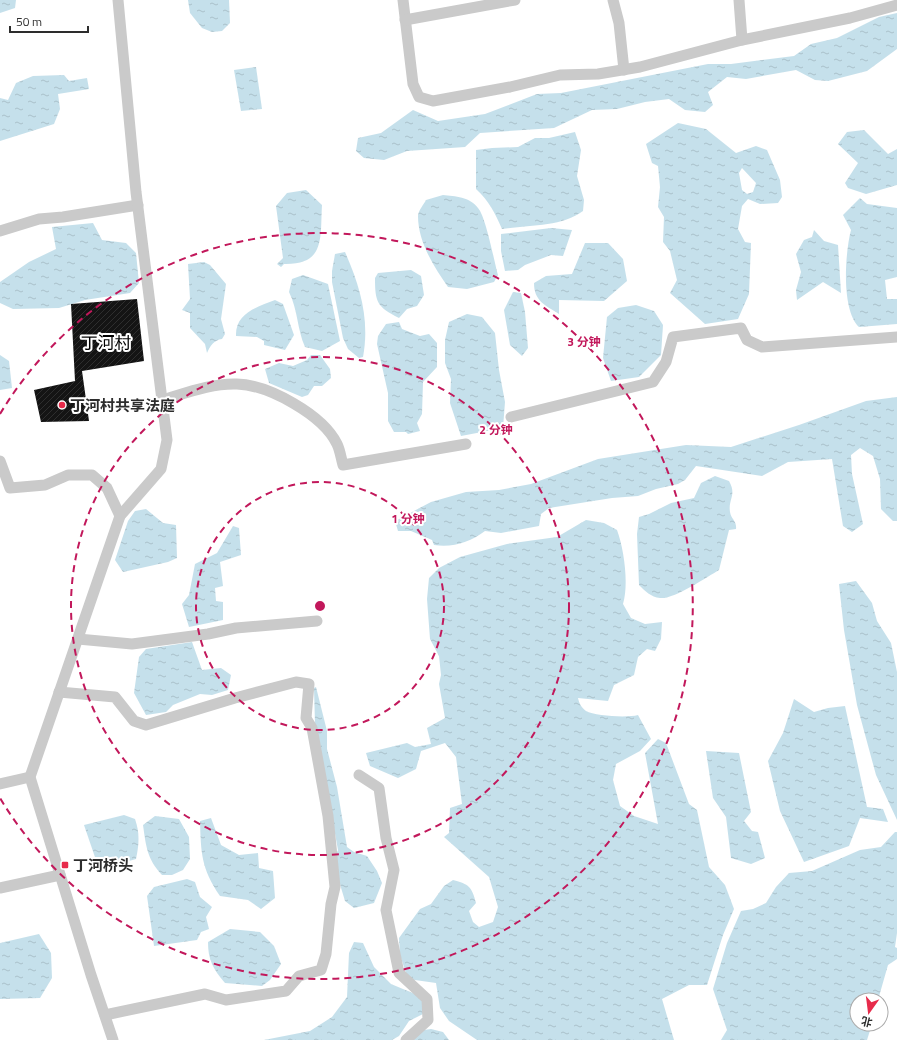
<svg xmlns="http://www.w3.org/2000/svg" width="897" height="1040" font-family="'Titillium Web','Noto Sans SC',sans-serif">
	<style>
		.water { fill: url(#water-ripples); fill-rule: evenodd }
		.building { fill: url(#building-hatch) }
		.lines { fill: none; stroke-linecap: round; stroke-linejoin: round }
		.minor { stroke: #cacaca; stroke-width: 11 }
		.ring { fill: none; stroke: #c2185b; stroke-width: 2; stroke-dasharray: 7 5 }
		.poi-dot { fill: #e72b4b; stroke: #fff; stroke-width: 1.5 }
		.labels { text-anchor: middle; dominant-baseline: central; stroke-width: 4; stroke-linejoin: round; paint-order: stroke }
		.poi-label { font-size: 15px; font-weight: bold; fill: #2d2d2d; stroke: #fff; text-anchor: start }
		.quarter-label { font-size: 17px; fill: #000; stroke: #fff }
		.centre { fill: #c2185b; stroke: #fff; stroke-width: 2 }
		.ring-label { font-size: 12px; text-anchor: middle; font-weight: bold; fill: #c2185b; stroke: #fff; stroke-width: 4; stroke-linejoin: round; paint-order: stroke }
	</style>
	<defs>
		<pattern id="water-ripples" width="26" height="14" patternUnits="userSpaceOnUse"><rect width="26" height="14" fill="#c5e0eb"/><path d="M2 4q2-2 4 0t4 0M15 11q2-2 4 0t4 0" fill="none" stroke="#aac0ca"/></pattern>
		<pattern id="building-hatch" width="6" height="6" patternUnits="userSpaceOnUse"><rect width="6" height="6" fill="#141414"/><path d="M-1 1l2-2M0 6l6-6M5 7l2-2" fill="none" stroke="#2e2e2e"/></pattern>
	</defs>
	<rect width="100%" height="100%" fill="#fff"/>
	<g class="water">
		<path d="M0,0H16L15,8L0,13Z"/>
		<path d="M188,0H229L230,23L222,31L212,32L202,28L190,13Z"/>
		<path d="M897,13V49L867,71L828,81L815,80L796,70L746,79L727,77L708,92L713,105L705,112L685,110L669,99L645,102L617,109L592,110L554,128L480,133L465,147L407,151L384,160L364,158L356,151L358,138L381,133L413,110L438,121L485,114L537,94L561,93L708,64H731L794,56L811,44L837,38L879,17Z"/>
		<path d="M256,67L262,109L241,111L234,70Z"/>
		<path d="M64,75L69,81L87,78L89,89L58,94L60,109L54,124L0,141V98L8,100L16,83L33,76Z"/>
		<path d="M678,123L706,129L736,153L756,146L767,150L780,180L782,197L778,203L760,204L748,199L742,206L738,229L745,242L751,243L749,294L738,319L705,324L670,293L677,280L670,251L663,242L664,217L658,207L660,187L658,166L652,163L646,144ZM742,168L756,183L753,192L747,194L742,190L739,173Z"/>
		<path d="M864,130L888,154L897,149V185L866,194L848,188L845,183L858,163L838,144L847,132Z"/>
		<path d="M575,132L581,150L577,176L584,200L583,211C562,227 528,225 502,229C495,213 489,201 476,189V150L492,148L518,147L535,138H549Z"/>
		<path d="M306,190L322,205C320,237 326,265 284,264L281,267L277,264L283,258L276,206L287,193Z"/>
		<path d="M443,195C455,196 470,197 478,208C486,217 494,261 498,275L494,282L467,289L448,287C434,267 418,242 418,216C418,211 424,204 426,200Z"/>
		<path d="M860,198L867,204L897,208V277L885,280L887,299H897V324L859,327C841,310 845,253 851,230L843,215Z"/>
		<path d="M93,223L102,240L126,243L136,253L139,283L130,293L85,300L59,308L13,309L0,303V282L29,262L56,249L52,227Z"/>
		<path d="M551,228L572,230L563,256L551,255L525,265L518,270L505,271L501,251V234Z"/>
		<path d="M814,230L824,241L838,245L841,293L823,282L797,300L796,290L801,272L796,254L804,240L812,237Z"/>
		<path d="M585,243H608L623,259L627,281L604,301L559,300V314C545,305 534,301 534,283L546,276L572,274Z"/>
		<path d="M345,252C360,286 370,320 363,357L359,358L348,349L343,338L332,282V271L335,254Z"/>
		<path d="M204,262L210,265L226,284L221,319L225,334L222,339C214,340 210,346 207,353L205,344L190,328V313L182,310L190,299L188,264Z"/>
		<path d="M411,270L421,276L424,295L417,306L407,309L399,318C377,307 375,302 375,278L378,273Z"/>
		<path d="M303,275L328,284L340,341L322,351L305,347C297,329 298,310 289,292L292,279Z"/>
		<path d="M513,292L521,293L525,312L528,348L522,356L510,345L504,310Z"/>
		<path d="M275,300L283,304L294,335L285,350L264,345V341L257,337L236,336C235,313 257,307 275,300Z"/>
		<path d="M636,305L654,311L663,325L661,355L639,377L611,381L603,358L607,317L618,308Z"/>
		<path d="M467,314L482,317L495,333L499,370L505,402L503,428L461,436L450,403L451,379L445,363V340L449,322Z"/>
		<path d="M399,322L402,329L420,336L429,334L437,343V367L423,382L422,414L417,423L420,431L408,434L406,432H394L388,421V393L377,344L378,336L386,324Z"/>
		<path d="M0,355L9,361L12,388L0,390Z"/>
		<path d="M311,355H320L330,369L331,378L322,386H314L308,395L302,397L269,383L265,369L279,363L293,366L307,360Z"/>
		<path d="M897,397V521H893L881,509L880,479L873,456L860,448L851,455L852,474L863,524L852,532L843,526L832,459L788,462L762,476L696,466L685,480L678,484L656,489L638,496L612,498L549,508L541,514L539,526L501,533L485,531C470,542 453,548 434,545L432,540L411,531H398L395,521L431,502L466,492L499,490L531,484L598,459L686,445L731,447L799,425L866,401Z"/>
		<path d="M715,476L729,481C737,495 728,499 730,512C731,519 737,521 736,529L729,530L719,570C707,577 673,600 660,598C651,597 645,591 639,585L637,534L639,517L649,514L671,503L694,498L701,483Z"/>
		<path d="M146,509L163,523L176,525L177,558L168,562L123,572L115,560L128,521L135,511Z"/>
		<path d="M586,520L604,523L617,530C624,549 629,584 623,604L631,618L645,624L662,622L661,639L655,651L647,649L638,657L634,675L614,685L608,701L578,698C579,703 581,707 586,711C595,716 627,718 638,715L651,739L640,751L616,764L613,780L620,806L634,816L658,824L645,753L658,739L666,743L689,804L697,810L709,867L725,885L734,909L723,935L707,985H689L662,999L674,1040H477L449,1021L440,1008L436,983L408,979L400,955L399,938L420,909L431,904L444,886L453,880C469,884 472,887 476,903L469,911L473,922L479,927L493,922L498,907L489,877L444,837L449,833L450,808L462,804L456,757L445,743L421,751L416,769L398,778L370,766L366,753L407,743L415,747L431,744L427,728L445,718L439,684L441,675L439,656L430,639L427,599L429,578L439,568L460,557L507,544L557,537Z"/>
		<path d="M233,526L239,528L241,555L220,562L223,586L215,588L216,601L223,602V620L189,627L182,604L189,595L195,564L217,553Z"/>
		<path d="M856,581L872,603L877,621L891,643L897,672V820L876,775L857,705L844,630L839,584Z"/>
		<path d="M192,642L202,670L221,668L231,675L228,690L212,695L200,694L173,705L166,712L146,715L134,693L139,657L146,649Z"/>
		<path d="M316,687L327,731V749L337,787L347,847L354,852L367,856L377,871L382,883L374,903L354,908L345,901L333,861L338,850L315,724L314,688Z"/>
		<path d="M794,699L814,712L828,708L845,706L867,807L883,809L888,822L860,818L849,846L804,862L780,811L768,761L783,733Z"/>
		<path d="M706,751L739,753L751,812L744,821L752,831L758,832L765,858L751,864L731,858L726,817L713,798Z"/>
		<path d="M124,815L135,819C140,833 139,845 136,859L115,865L98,866L84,825Z"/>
		<path d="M155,816L179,819L189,837L190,859L183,870L172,875H162C147,859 146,846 143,825Z"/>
		<path d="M211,818L221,845L239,855L258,853L259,868L273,871L275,898L261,909L248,900L220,896C201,868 201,853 200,821Z"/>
		<path d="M895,832H897V933L895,947L897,948V959L888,965L878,1000H857V1024H872L867,1040H721L727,1030L713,989L727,943L741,911L753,909L766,903L776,887L789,873L812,871L860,850L881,847Z"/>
		<path d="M187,879L195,882L200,897L212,907L206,917L209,929L201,932L197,940L154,946L147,896L154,887Z"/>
		<path d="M230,929L260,932L274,946L281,964L270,980L262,986L225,983C213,969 208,960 208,942Z"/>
		<path d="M39,934L51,953L52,978L40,998L0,999V943Z"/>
		<path d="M354,942L363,943L374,967L391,984L427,999L429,1011L409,1021L399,1036L392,1040H264L310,1031L332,1017L347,997L349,953Z"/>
		<path d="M431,1029L443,1032L449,1040H413L417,1031Z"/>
	</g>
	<path class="building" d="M137,299L144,361L82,371L89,421L41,422L34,390L75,381L71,304Z"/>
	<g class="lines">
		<g class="minor">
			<path d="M403,0L413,84L419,97L433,101L510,87L560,75L598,74L640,67L742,40L850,18L897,5"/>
			<path d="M613,0L619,23L624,70"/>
			<path d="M739,0L742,40"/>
			<path d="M405,20L515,0"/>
			<path d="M0,231L39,219L63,217L138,205"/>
			<path d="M162,400C186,393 212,383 237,384C269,385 323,415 337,444C340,450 341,458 343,465L466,444"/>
			<path d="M511,417L653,382L666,362L673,337L741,328L747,340L762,347L897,337"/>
			<path d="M0,461L10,488L45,485L68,475H92L107,488L120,516"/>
			<path d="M78,639L132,644L208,634L236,628L317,621"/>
			<path d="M59,692L115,697L134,721L146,725L235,698L296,682L309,684L306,718L312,728L328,816L335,887L331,904L326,954L321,970L299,976L286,991L226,1000L205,994L105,1015"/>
			<path d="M359,775L379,788L386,838L394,870L386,910L399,973L427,999L428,1020L406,1040"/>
			<path d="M0,784L30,777"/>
			<path d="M0,888L60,875"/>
			<path d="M113,1040L91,975L30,777L120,516L161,469L167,440L136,192L118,0"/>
		</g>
	</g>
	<g class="ring">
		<circle cx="320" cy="606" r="124"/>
		<circle cx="320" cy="606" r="249"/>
		<path d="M0 414A373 373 0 1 1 0 798"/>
	</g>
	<g class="poi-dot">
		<circle cx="62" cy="405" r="4"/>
		<rect x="61" y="861" width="8" height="8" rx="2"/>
	</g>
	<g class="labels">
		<g class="poi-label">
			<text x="70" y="405">丁河村共享法庭</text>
			<text x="73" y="865">丁河桥头</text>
		</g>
		<g class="quarter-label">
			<text x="106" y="343">丁河村</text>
		</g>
	</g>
	<circle cx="320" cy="606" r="6" class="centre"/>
	<g class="ring-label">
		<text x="584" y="346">3 分钟</text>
		<text x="496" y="434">2 分钟</text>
		<text x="408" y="523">1 分钟</text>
	</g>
	<g transform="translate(869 1012) rotate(194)"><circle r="19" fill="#ffffff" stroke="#ababab"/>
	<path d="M0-3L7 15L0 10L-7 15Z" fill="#e72b4b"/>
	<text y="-6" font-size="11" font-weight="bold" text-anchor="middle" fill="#2d2d2d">北</text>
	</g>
	<path d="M10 26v6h78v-6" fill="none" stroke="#2d2d2d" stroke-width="2"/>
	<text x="16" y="26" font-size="12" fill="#2d2d2d" stroke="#ffffff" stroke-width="3" paint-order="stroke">50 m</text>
</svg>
